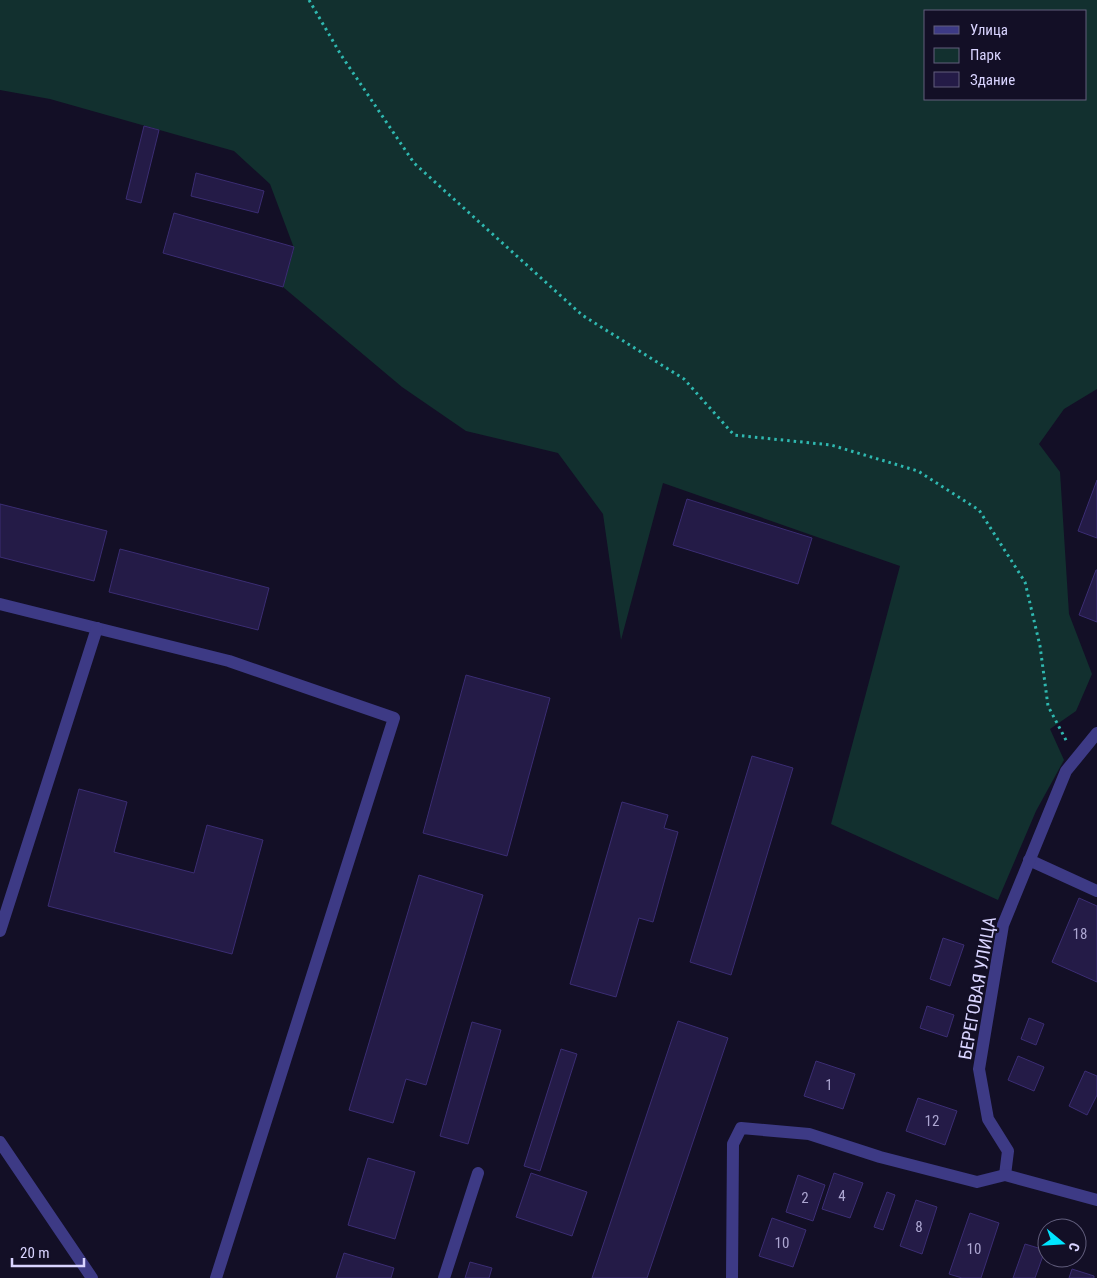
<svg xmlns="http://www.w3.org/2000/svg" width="1097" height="1278" font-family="'Roboto Condensed',sans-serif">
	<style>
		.green { fill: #12302f; fill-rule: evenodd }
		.building { fill: #241b47; stroke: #3b2d73 }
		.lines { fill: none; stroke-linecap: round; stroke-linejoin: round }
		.path { stroke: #2fb8b0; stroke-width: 3; stroke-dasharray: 2.5 4; stroke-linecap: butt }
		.service { stroke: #3d3a85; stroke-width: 12 }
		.minor { stroke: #3d3a85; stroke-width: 12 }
		.labels { text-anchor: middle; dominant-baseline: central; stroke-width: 4.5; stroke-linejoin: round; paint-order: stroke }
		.number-label { font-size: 15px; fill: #aca6d1 }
		.street-label { font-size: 18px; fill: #d9d4ff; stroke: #130f26 }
	</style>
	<rect width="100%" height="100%" fill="#130f26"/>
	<path class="green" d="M0,0H1097V389L1064,409L1039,444L1060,472L1069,614L1092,674L1076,711L1050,729L1064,760L1036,811L998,900L831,824L900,566L663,483L621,640L603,514L558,453L466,431L402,387L283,287L294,248L270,184L234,151L50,99L0,90ZM926,11H1086V99H926Z"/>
	<g class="building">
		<path d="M144,126L159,130L141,203L126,199Z"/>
		<path d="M196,173L264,191L258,213L191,196Z"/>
		<path d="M174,213L294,247L283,287L163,253Z"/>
		<path d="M1097,480V538L1078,531Z"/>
		<path d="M687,499L812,538L798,584L673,545Z"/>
		<path d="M0,504L107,531L94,581L0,557Z"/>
		<path d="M120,549L269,588L258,630L109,592Z"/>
		<path d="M1096,570H1097V622L1079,615Z"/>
		<path d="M466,675L550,698L507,856L423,833Z"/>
		<path d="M752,756L793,768L731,975L690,962Z"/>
		<path d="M79,789L127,802L114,852L194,873L207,825L263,840L232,954L48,906Z"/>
		<path d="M622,802L668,815L664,828L678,832L653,922L639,918L616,997L570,984Z"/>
		<path d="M419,875L483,895L426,1085L406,1079L393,1123L349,1110Z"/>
		<path d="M1079,898L1097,906V982L1052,962Z"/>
		<path d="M943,938L964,945L950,986L930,979Z"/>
		<path d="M927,1006L954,1015L947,1037L920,1028Z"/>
		<path d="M1029,1018L1044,1024L1036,1045L1021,1039Z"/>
		<path d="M678,1021L728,1038L647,1278H592Z"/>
		<path d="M472,1022L501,1030L468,1144L440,1136Z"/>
		<path d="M561,1049L577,1054L540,1171L524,1166Z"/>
		<path d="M1018,1056L1044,1067L1034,1091L1008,1080Z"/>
		<path d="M816,1061L855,1074L843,1109L804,1096Z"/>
		<path d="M1085,1071L1097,1076V1095L1087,1115L1069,1106Z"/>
		<path d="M918,1098L957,1111L945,1145L906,1131Z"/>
		<path d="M368,1158L415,1172L395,1239L348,1225Z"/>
		<path d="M531,1173L587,1192L572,1236L516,1217Z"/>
		<path d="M834,1173L863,1183L850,1218L822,1209Z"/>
		<path d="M798,1175L825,1185L813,1221L786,1212Z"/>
		<path d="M887,1192L895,1195L883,1230L874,1227Z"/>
		<path d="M916,1200L937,1207L922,1254L900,1246Z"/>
		<path d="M970,1213L999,1223L981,1278H962L949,1274Z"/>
		<path d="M772,1218L806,1230L793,1267L759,1256Z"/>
		<path d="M1025,1244L1045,1250L1035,1278H1013Z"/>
		<path d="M344,1253L394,1268L391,1278H336Z"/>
		<path d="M470,1262L492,1268L489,1278H465Z"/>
		<path d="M1072,1269L1094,1276V1278H1069Z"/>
	</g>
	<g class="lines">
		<path class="path" d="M309,0L341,55L414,163L582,315L684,379L734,435L831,445L918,471L979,510L1025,582L1040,646L1048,706L1067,742"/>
		<g class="service">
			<path d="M0,604L229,661L394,718L216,1278"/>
			<path d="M0,931L97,628"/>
			<path d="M0,1142L92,1278"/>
			<path d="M444,1278L478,1173"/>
		</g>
		<g class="minor">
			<path d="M1029,860L1097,891"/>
			<path d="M1005,1175L1008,1151L988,1119L979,1069L1003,925L1066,771L1097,733"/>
			<path d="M732,1278L733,1144L741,1128L809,1134L880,1157L977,1182L1005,1175L1097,1200"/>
		</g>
	</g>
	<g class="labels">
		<g class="number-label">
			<text x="1080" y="934">18</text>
			<text x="829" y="1085">1</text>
			<text x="932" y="1121">12</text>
			<text x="842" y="1196">4</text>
			<text x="805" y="1198">2</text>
			<text x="919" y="1227">8</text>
			<text x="782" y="1243">10</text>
			<text x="974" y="1249">10</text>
		</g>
		<g class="street-label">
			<text transform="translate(977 988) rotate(-80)">БЕРЕГОВАЯ УЛИЦА</text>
		</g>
	</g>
	<rect x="924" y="10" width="162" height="90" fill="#130f26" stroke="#625e7d"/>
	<rect x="934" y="26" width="25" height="8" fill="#3d3a85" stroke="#625e7d"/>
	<text x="970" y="35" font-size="15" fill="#d9d4ff">Улица</text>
	<rect x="934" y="48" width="25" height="15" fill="#12302f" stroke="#625e7d"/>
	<text x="970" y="60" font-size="15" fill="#d9d4ff">Парк</text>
	<rect x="934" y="72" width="25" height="15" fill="#241b47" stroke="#625e7d"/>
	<text x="970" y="85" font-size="15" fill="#d9d4ff">Здание</text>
	<g transform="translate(1062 1243) rotate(108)"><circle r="24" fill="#130f26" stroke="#625e7d"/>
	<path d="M0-4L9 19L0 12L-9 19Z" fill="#00e5ff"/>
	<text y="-8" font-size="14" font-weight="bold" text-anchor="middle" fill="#d9d4ff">С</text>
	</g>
	<path d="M12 1258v8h72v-8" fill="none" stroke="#d9d4ff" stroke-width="2.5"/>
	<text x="20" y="1258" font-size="15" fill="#d9d4ff" stroke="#130f26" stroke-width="4" paint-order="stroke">20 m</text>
</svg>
